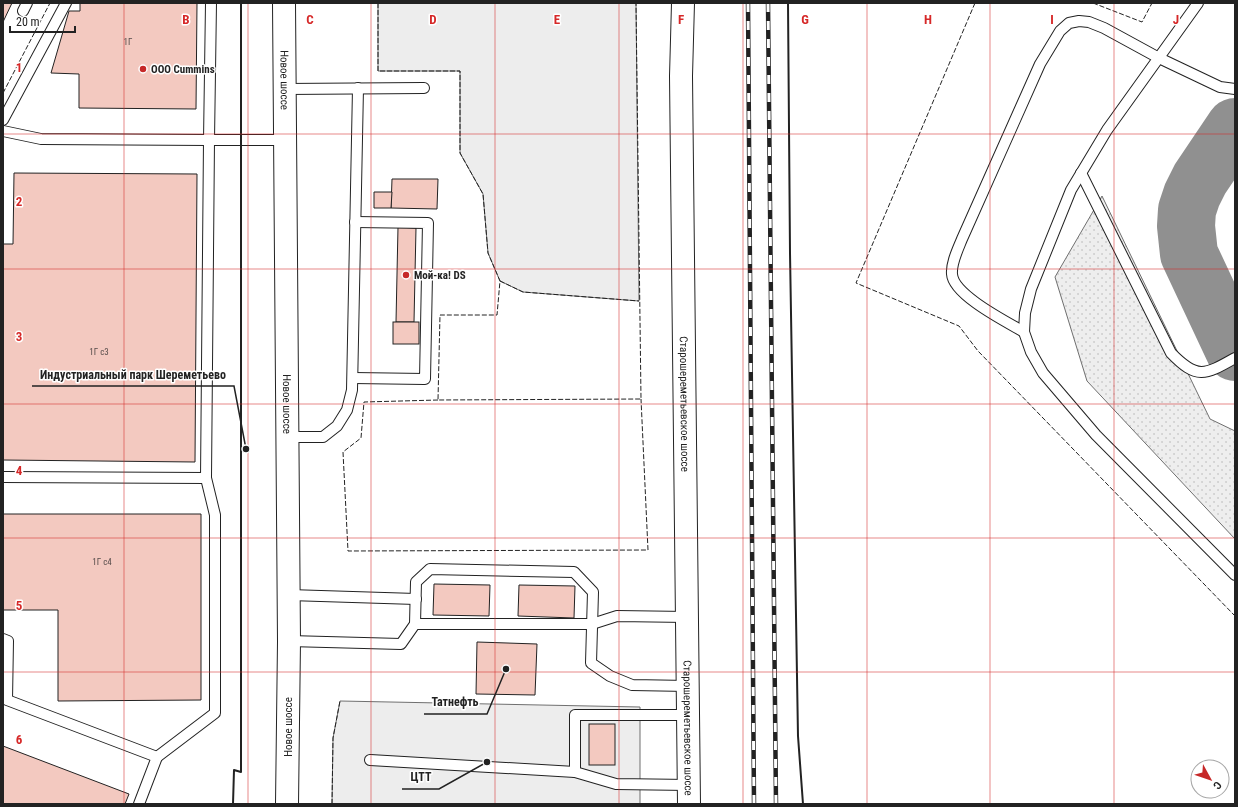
<svg xmlns="http://www.w3.org/2000/svg" width="1238" height="807" font-family="'Roboto Condensed',sans-serif">
	<style>
		.grass { fill: url(#grass-dots); stroke: #6f6f6f }
		.parking { fill: #ededed; stroke: #6f6f6f }
		.lines { fill: none; stroke-linecap: round; stroke-linejoin: round }
		.taxiway { stroke: #909090; stroke-width: 58 }
		.building { fill: #f3c9c0; stroke: #222 }
		.lane-casing { stroke: #222; stroke-width: 12 }
		.primary-casing { stroke: #222; stroke-width: 24 }
		.lane { stroke: #fff; stroke-width: 10 }
		.primary { stroke: #fff; stroke-width: 22 }
		.rail-casing { stroke: #222; stroke-width: 4.5 }
		.rail { stroke: #fff; stroke-width: 3; stroke-dasharray: 9; stroke-linecap: butt }
		.fence { stroke: #222; stroke-width: 1; stroke-dasharray: 5 2; stroke-linecap: butt }
		.wall { stroke: #222; stroke-width: 2 }
		.grid { fill: none; stroke: #d62828; stroke-width: 1; stroke-opacity: 0.55 }
		.poi-dot { fill: #c62828; stroke: #fff; stroke-width: 1.5 }
		.labels { text-anchor: middle; dominant-baseline: central; stroke-width: 3; stroke-linejoin: round; paint-order: stroke }
		.number-label { font-size: 9px; fill: #564c4a }
		.poi-label { font-size: 11px; font-weight: bold; fill: #222; stroke: #fff; text-anchor: start }
		.street-label { font-size: 11px; fill: #222; stroke: #fff }
		.grid-label { font-size: 13px; text-anchor: middle; font-weight: bold; fill: #d62828; stroke: #fff; stroke-width: 3; stroke-linejoin: round; paint-order: stroke }
		.leader { fill: none; stroke: #222; stroke-width: 1.5 }
		.callout-dot { fill: #222; stroke: #fff; stroke-width: 1.5 }
		.callout-label { font-size: 12px; text-anchor: middle; font-weight: bold; fill: #222; stroke: #fff; stroke-width: 3; stroke-linejoin: round; paint-order: stroke }
	</style>
	<defs>
		<pattern id="grass-dots" width="8" height="8" patternUnits="userSpaceOnUse"><rect width="8" height="8" fill="#eee"/><path d="M2 2h.1M6 6h.1" fill="none" stroke="#ccc" stroke-width="1.8" stroke-linecap="round"/></pattern>
	</defs>
	<rect width="100%" height="100%" fill="#fff"/>
	<path class="grass" d="M1102,196L1210,419L1235,431V539L1087,381L1055,277Z"/>
	<g class="parking">
		<path d="M378,3H636L639,301L523,292L500,281L488,253L483,194L460,153V71H378Z"/>
		<path d="M340,701L640,707V804H332L333,738Z"/>
	</g>
	<g class="lines">
		<path class="taxiway" d="M1235,127L1200,179L1192,195L1187,210L1186,226L1189,254L1235,352"/>
	</g>
	<g class="building">
		<path d="M3,3H12L3,22Z"/>
		<path d="M80,3H197L196,109L79,108V74L51,73L69,11H80Z"/>
		<path d="M14,173L197,174L195,462L3,460V244H13Z"/>
		<path d="M392,179H438L437,209L391,208Z"/>
		<path d="M374,192H392L391,208H374Z"/>
		<path d="M398,227L416,228L414,322H396Z"/>
		<rect x="393" y="322" width="26" height="22"/>
		<path d="M3,514H201V700L58,701V610H3Z"/>
		<path d="M434,584L490,585L489,616L433,615Z"/>
		<path d="M519,585L575,586L574,618L518,616Z"/>
		<path d="M477,642L537,644L535,695L476,694Z"/>
		<rect x="589" y="724" width="26" height="41"/>
		<path d="M3,746L129,794L125,804H3Z"/>
	</g>
	<g class="lines">
		<defs>
			<g id="lane">
				<path d="M1198,3L1107,130L1071,190L1031,289L1025,313L1024,332L1031,352L1043,373L1096,435L1235,575"/>
				<path d="M23,11L27,3"/>
				<path d="M285,89L424,88"/>
				<path d="M3,120L66,3"/>
				<path d="M3,131L41,139L209,140L211,3"/>
				<path d="M1081,173L1171,353C1197,380 1205,375 1235,358"/>
				<path d="M1024,332C1007,322 953,295 952,274C951,263 958,249 962,239L1040,64L1060,31L1069,23L1079,21L1089,22L1104,28L1159,58L1220,87L1235,89"/>
				<path d="M353,378L425,379L428,223L355,222"/>
				<path d="M288,437H323L337,426L347,410L352,390L358,88"/>
				<path d="M3,477L206,478L209,140H286"/>
				<path d="M289,595L416,599"/>
				<path d="M415,624H592L617,616L687,617"/>
				<path d="M3,639L8,641L7,700L157,757L139,804"/>
				<path d="M289,641L401,644L415,624L416,582L430,569L574,572L593,592L591,663L610,676L632,685L688,686"/>
				<path d="M157,757L215,713V515L206,478"/>
				<path d="M370,760L575,772L616,784L689,785"/>
				<path d="M575,772V715H688"/>
			</g>
			<g id="primary">
				<path id="s1" d="M284,3L289,641L287,804"/>
				<path id="s2" d="M683,3L681,76L689,804"/>
			</g>
		</defs>
		<use href="#lane" class="lane-casing"/>
		<use href="#primary" class="primary-casing"/>
		<use href="#lane" class="lane"/>
		<use href="#primary" class="primary"/>
		<defs>
			<g id="rail">
				<path d="M748,3L754,804"/>
				<path d="M768,3L776,804"/>
			</g>
		</defs>
		<use href="#rail" class="rail-casing"/>
		<use href="#rail" class="rail"/>
		<g class="fence">
			<path d="M378,3V71H460V153L483,194L488,253L500,281L497,315H440L438,400L641,399L636,3"/>
			<path d="M975,3L856,283L959,326L978,351L1235,616"/>
			<path d="M1093,3L1142,22L1152,3"/>
			<path d="M3,93L50,3"/>
			<path d="M500,281L523,292L639,301"/>
			<path d="M438,400L364,402L361,438L343,452L348,551L648,550L641,399"/>
			<path d="M332,804L333,738L340,701"/>
		</g>
		<g class="wall">
			<path d="M788,3L790,253L798,736L803,804"/>
			<path d="M233,804L234,770L241,772V3"/>
		</g>
	</g>
	<path class="grid" d="M124,3V804M248,3V804M371,3V804M495,3V804M619,3V804M743,3V804M867,3V804M990,3V804M1114,3V804M3,134H1235M3,269H1235M3,404H1235M3,538H1235M3,672H1235"/>
	<g class="poi-dot">
		<circle cx="143" cy="69" r="4"/>
		<circle cx="406" cy="275" r="4"/>
	</g>
	<g class="labels">
		<g class="number-label">
			<text x="128" y="42">1Г</text>
			<text x="99" y="352">1Г с3</text>
			<text x="102" y="562">1Г с4</text>
		</g>
		<g class="poi-label">
			<text x="151" y="69">OOO Cummins</text>
			<text x="414" y="275">Мой-ка! DS</text>
		</g>
		<g class="street-label">
			<text stroke="none"><textPath href="#s1" startOffset="77">Новое шоссе</textPath></text>
			<text stroke="none"><textPath href="#s2" startOffset="401">Старошереметьевское шоссе</textPath></text>
			<text stroke="none"><textPath href="#s1" startOffset="401">Новое шоссе</textPath></text>
			<text transform="translate(288 727) rotate(-90)">Новое шоссе</text>
			<text stroke="none"><textPath href="#s2" startOffset="725">Старошереметьевское шоссе</textPath></text>
		</g>
	</g>
	<g class="grid-label">
		<text x="186" y="24">B</text>
		<text x="310" y="24">C</text>
		<text x="433" y="24">D</text>
		<text x="557" y="24">E</text>
		<text x="681" y="24">F</text>
		<text x="805" y="24">G</text>
		<text x="928" y="24">H</text>
		<text x="1052" y="24">I</text>
		<text x="1176" y="24">J</text>
		<text x="19" y="72">1</text>
		<text x="19" y="206">2</text>
		<text x="19" y="341">3</text>
		<text x="19" y="475">4</text>
		<text x="19" y="610">5</text>
		<text x="19" y="744">6</text>
	</g>
	<path class="leader" d="M246 449L234 386H32M506 669L487 714H424M487 762L439 789H402"/>
	<g class="callout-dot">
		<circle cx="246" cy="449" r="4"/>
		<circle cx="506" cy="669" r="4"/>
		<circle cx="487" cy="762" r="4"/>
	</g>
	<g class="callout-label">
		<text x="133" y="379">Индустриальный парк Шереметьево</text>
		<text x="455" y="706">Татнефть</text>
		<text x="421" y="781">ЦТТ</text>
	</g>
	<rect width="1238" height="807" fill="none" stroke="#222222" stroke-width="8"/>
	<g transform="translate(1210 779) rotate(130)"><circle r="19" fill="#ffffff" stroke="#a7a7a7"/>
	<path d="M0-3L7 15L0 10L-7 15Z" fill="#c62828"/>
	<text y="-6" font-size="11" font-weight="bold" text-anchor="middle" fill="#222222">С</text>
	</g>
	<path d="M10 26v6h65v-6" fill="none" stroke="#222222" stroke-width="2"/>
	<text x="16" y="26" font-size="12" fill="#222222" stroke="#ffffff" stroke-width="3" paint-order="stroke">20 m</text>
</svg>
